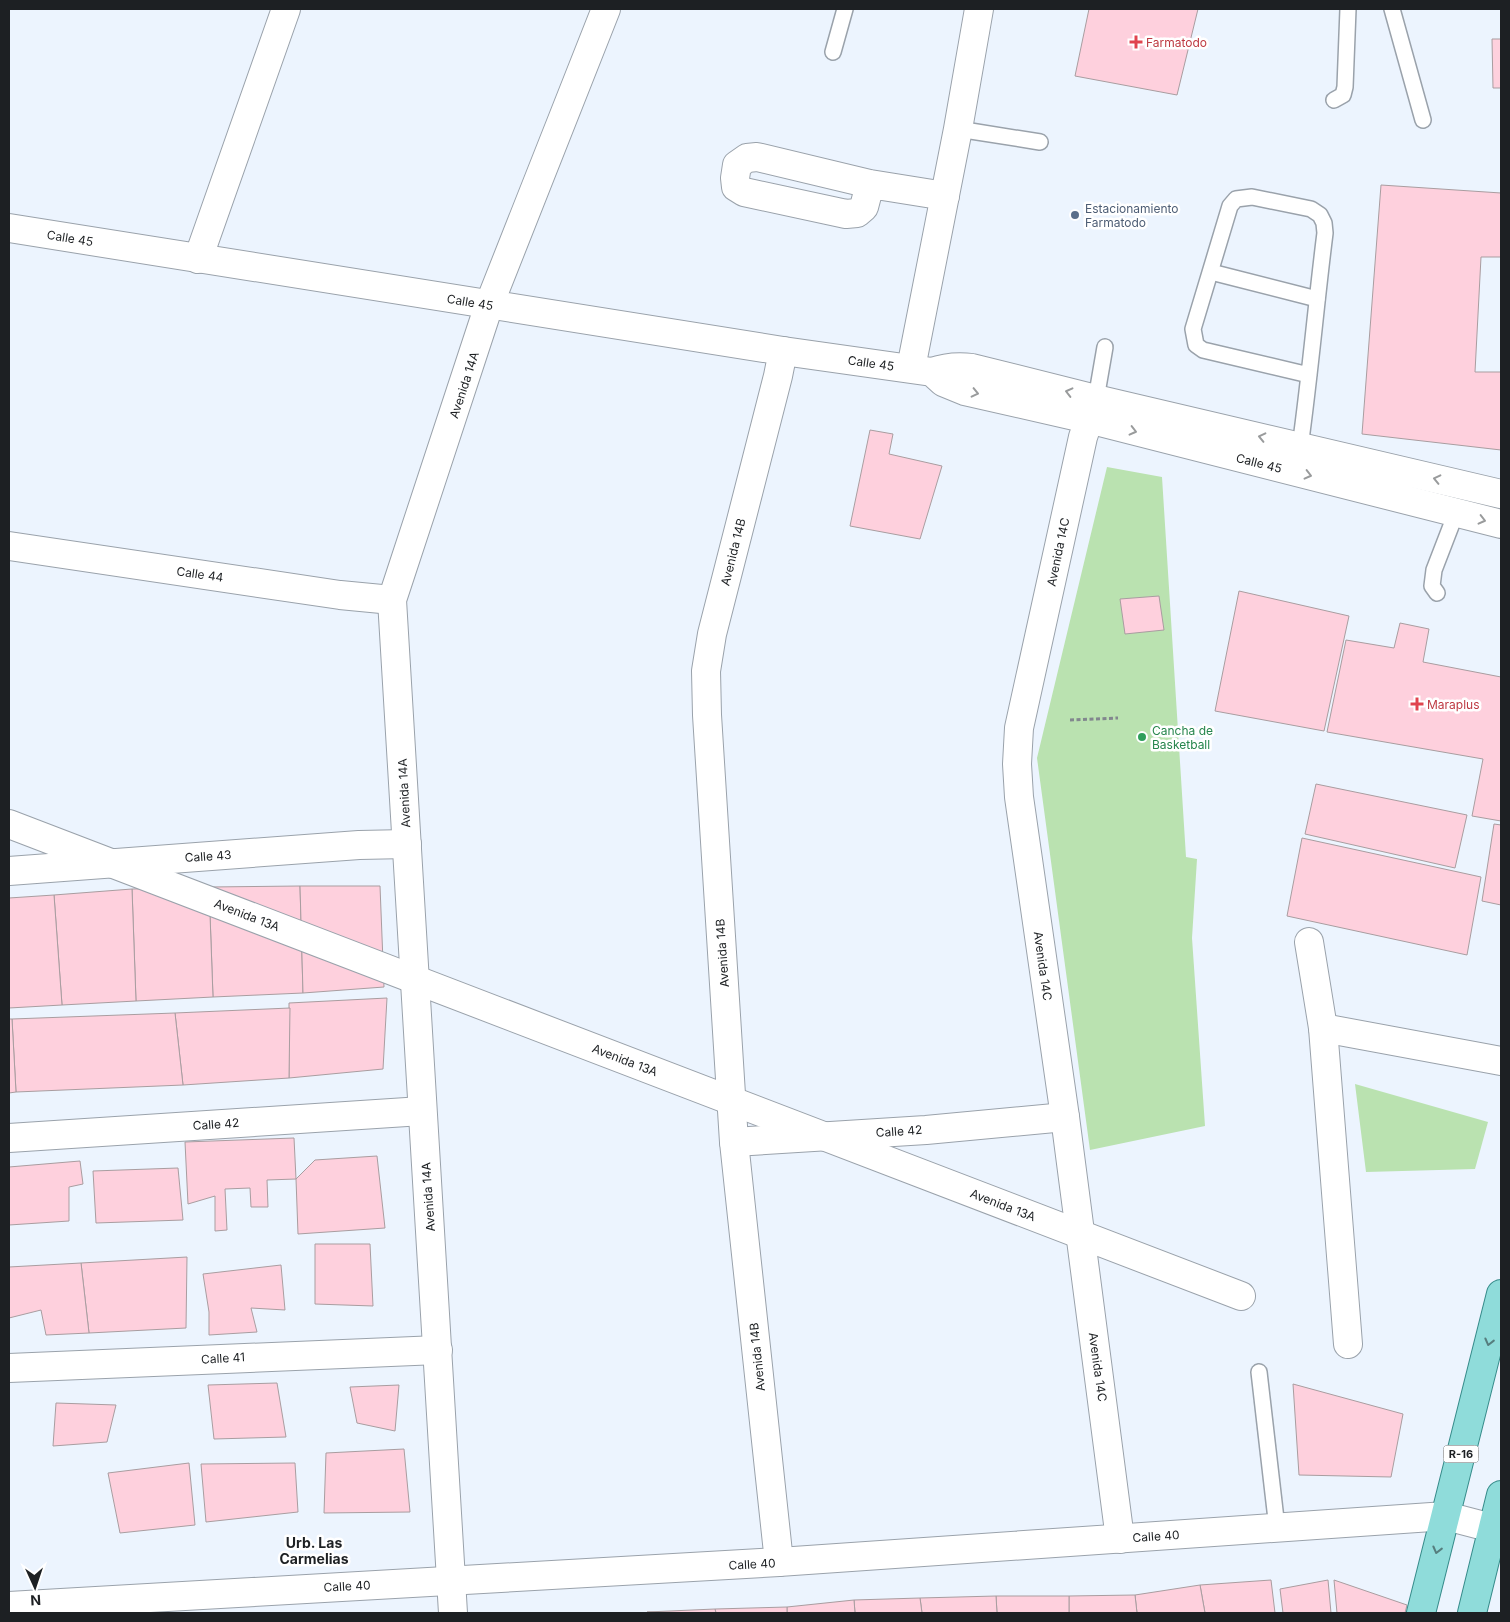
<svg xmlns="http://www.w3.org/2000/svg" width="1510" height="1622" font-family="Inter,sans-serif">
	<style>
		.green { fill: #bae2b0 }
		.building { fill: #fed0dd; stroke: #a99da0 }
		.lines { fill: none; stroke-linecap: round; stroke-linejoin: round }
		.service-casing { stroke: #9aa2ab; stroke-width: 18 }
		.minor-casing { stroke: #9aa2ab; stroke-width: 30 }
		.primary-casing { stroke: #368b8a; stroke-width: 30 }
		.path { stroke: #82878e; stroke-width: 3; stroke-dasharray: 4 2.5; stroke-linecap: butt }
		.service { stroke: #fff; stroke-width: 15 }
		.minor { stroke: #fff; stroke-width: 28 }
		.primary { stroke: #8fdcda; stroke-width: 28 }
		.oneway { stroke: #999b9c }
		.oneway2 { stroke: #567e7e }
		.health-dot { fill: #e0444e; stroke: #fff; stroke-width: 2 }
		.service-dot { fill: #5c6f8a; stroke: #fff; stroke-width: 2 }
		.leisure-dot { fill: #2e9e5b; stroke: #fff; stroke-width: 2 }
		.labels { text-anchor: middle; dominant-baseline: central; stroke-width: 5; stroke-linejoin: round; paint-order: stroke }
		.shield { fill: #fff; stroke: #616365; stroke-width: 1 }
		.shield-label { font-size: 11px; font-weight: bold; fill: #1d2023 }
		.health-label { font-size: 12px; fill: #be3a42; stroke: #fff; text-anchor: start }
		.service-label { font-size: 12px; fill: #4e5e75; stroke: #fff; text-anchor: start }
		.street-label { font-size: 12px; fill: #1d2023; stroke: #fff }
		.leisure-label { font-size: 12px; fill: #27864d; stroke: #fff; text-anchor: start }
		.neighbourhood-label { font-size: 14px; font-weight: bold; fill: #1d2023; stroke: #fff }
	</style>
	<rect width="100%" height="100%" fill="#ecf4fe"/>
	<g class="green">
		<path d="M1107,467L1162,477L1186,857L1197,859L1192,938L1205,1126L1090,1150L1037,758Z"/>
		<path d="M1355,1084L1488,1122L1475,1169L1366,1172Z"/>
	</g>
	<g class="building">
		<path d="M1089,9H1198L1177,95L1075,76Z"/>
		<path d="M1492,39H1501V88H1493Z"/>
		<path d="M1381,185L1501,193V257H1481L1475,372H1501V450L1362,434Z"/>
		<path d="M870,430L893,434L889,454L942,466L920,539L850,526Z"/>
		<path d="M1239,591L1349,616L1324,731L1215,711Z"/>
		<path d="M1159,596L1164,630L1125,634L1120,599Z"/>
		<path d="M1400,623L1429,629L1423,662L1501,677V821L1472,816L1483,759L1327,732L1346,640L1394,648Z"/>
		<path d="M1316,784L1467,815L1455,868L1305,834Z"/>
		<path d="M1494,824L1501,825V905L1482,901Z"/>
		<path d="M1302,838L1481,877L1467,955L1287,916Z"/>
		<path d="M300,886L303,993L213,997L209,887Z"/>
		<path d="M300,886H380L384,987L303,993Z"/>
		<path d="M209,887L213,997L136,1001L132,889Z"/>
		<path d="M132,889L136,1001L62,1005L54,895Z"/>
		<path d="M54,895L62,1005L9,1008V898Z"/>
		<path d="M387,998L383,1069L289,1078V1003Z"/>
		<path d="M290,1008L289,1078L183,1085L175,1013Z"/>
		<path d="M175,1013L183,1085L16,1092L12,1019Z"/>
		<path d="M9,1019H12L16,1092L9,1093Z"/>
		<path d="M294,1138L296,1179L267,1180L268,1207H251L250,1188L225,1189L227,1230L215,1231V1196L188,1204L185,1142Z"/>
		<path d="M377,1156L385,1228L298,1234L296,1179L315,1160Z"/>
		<path d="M80,1161L83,1184L69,1187V1221L9,1225V1167Z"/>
		<path d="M178,1168L183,1220L96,1223L93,1171Z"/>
		<path d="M315,1244H370L373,1306L315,1304Z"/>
		<path d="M187,1257L186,1328L89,1333L81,1263Z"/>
		<path d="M81,1263L89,1333L46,1335L41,1310L9,1318V1267Z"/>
		<path d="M281,1265L285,1310L251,1308L257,1332L209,1335V1312L203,1274Z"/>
		<path d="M277,1383L286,1437L214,1439L208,1385Z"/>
		<path d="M1293,1384L1403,1414L1391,1477L1299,1475Z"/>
		<path d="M399,1385L395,1431L357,1423L350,1387Z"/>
		<path d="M56,1403L116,1405L107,1442L53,1446Z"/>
		<path d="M404,1449L410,1512L324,1513L326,1453Z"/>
		<path d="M189,1463L195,1525L120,1533L108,1473Z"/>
		<path d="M295,1463L298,1512L206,1522L201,1464Z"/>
		<path d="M1271,1580L1275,1613H1205L1200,1585Z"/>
		<path d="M1328,1580L1331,1613H1283L1280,1589Z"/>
		<path d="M1334,1580L1407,1605L1405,1613H1337Z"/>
		<path d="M1200,1585L1205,1613H1137L1135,1595Z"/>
		<path d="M1135,1595L1137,1613H1069V1596Z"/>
		<path d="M996,1596H1069V1613H997Z"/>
		<path d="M996,1596L997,1613H922L920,1598Z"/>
		<path d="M920,1598L922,1613H855L854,1600Z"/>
		<path d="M854,1600L855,1613H787V1607Z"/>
		<path d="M787,1607V1613H716L715,1609Z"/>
		<path d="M715,1609L716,1613L647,1612Z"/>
	</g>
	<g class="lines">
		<defs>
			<g id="service">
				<path d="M1392,9L1423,120"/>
				<path d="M833,52L845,9"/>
				<path d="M1334,100L1343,95L1345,87L1348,9"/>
				<path d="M958,129L1040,142"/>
				<path d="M1211,272L1317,299"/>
				<path d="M1096,399L1105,347"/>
				<path d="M1300,447C1310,376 1316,304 1325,233L1324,223L1320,215L1311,209L1252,197L1236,199L1230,206L1193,329L1196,345L1203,350L1309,375"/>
				<path d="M1437,593L1432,586L1434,570L1456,513"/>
				<path d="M1259,1372L1277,1528"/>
			</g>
			<g id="minor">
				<path d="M870,184L864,207L857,213L846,214L744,192L736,187L735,178L737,165L747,158L757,157L870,184L945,196"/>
				<path d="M9,228L783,351L932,372L943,382L965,391L1088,419L1501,524"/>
				<path d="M198,259L286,9"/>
				<path d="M911,368L958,129L979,9"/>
				<path d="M932,372C946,367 957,366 972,368L1096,399L1501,494"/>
				<path d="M1096,399L1083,437L1019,728L1017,764L1019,797L1065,1117L1120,1539"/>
				<path d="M9,546L340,595L392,600"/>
				<path d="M9,824L1241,1296"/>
				<path d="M9,871L359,845L407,844"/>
				<path d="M1309,942L1323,1028L1348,1344"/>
				<path d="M1323,1028L1501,1061"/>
				<path d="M9,1138L422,1111"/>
				<path d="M734,1142L926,1130L1065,1117"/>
				<path d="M9,1368L438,1350"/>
				<path d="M779,1562L734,1142L707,715L706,671L712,634L778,376L783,351"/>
				<path d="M9,1606L779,1562L1446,1516L1492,1528"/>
				<path d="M453,1613L392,600L489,305L606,9"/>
			</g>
			<g id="primary">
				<path d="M1421,1613L1501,1294"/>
				<path d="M1472,1613L1501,1495"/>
			</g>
		</defs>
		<use href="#service" class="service-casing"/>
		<use href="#minor" class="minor-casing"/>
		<use href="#primary" class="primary-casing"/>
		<path class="path" d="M1070,720L1118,718"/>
		<use href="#service" class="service"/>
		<use href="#minor" class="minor"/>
		<use href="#primary" class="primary"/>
	</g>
	<defs><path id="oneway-chevron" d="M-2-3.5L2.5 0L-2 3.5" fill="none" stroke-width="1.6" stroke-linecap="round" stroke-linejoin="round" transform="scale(1.25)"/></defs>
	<g class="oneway">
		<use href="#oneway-chevron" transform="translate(1069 392) rotate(-166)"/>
		<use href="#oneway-chevron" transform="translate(975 393) rotate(13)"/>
		<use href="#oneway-chevron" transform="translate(1133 431) rotate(14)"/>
		<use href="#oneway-chevron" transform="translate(1262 437) rotate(-167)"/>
		<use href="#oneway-chevron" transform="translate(1308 475) rotate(14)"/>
		<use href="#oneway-chevron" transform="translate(1437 479) rotate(-167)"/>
		<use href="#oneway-chevron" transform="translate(1482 520) rotate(14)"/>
	</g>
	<g class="oneway2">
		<use href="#oneway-chevron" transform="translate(1489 1342) rotate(104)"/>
		<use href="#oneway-chevron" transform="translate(1437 1550) rotate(104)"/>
	</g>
	<g class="health-dot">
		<path d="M1133.5 34.5h5v5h5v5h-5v5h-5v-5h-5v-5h5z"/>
		<path d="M1414.5 696.5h5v5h5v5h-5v5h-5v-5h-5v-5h5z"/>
	</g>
	<circle class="service-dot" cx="1075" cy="215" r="5"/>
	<circle class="leisure-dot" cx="1142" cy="737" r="5"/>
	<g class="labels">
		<rect class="shield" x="1443.5" y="1445.5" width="35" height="17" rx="4"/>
		<g class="shield-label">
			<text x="1461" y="1454">R-16</text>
		</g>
		<g class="health-label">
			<text x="1146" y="42">Farmatodo</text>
			<text x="1427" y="704">Maraplus</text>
		</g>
		<g class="service-label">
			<text x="1085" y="208">Estacionamiento<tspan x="1085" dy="14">Farmatodo</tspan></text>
		</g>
		<g class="street-label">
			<text transform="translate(70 238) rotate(9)">Calle 45</text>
			<text transform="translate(470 302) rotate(9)">Calle 45</text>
			<text transform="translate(871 363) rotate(8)">Calle 45</text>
			<text transform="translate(464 385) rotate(-72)">Avenida 14A</text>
			<text transform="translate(1259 463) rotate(14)">Calle 45</text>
			<text transform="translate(733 552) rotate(-76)">Avenida 14B</text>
			<text transform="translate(1058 552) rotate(-78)">Avenida 14C</text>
			<text transform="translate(200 574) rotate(8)">Calle 44</text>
			<text transform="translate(404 793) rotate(-93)">Avenida 14A</text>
			<text transform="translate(208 856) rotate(-4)">Calle 43</text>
			<text transform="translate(247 915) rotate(21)">Avenida 13A</text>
			<text transform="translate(722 953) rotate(-94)">Avenida 14B</text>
			<text transform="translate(1043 966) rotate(82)">Avenida 14C</text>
			<text transform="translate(625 1060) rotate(21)">Avenida 13A</text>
			<text transform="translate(216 1124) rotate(-4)">Calle 42</text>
			<text transform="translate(899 1131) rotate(-4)">Calle 42</text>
			<text transform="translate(428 1197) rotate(-94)">Avenida 14A</text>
			<text transform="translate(1003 1205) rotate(21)">Avenida 13A</text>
			<text transform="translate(757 1357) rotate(-96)">Avenida 14B</text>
			<text transform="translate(223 1358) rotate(-3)">Calle 41</text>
			<text transform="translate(1098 1367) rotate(82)">Avenida 14C</text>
			<text transform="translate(1156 1536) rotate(-4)">Calle 40</text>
			<text transform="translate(752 1564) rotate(-3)">Calle 40</text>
			<text transform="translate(347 1586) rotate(-3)">Calle 40</text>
		</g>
		<g class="leisure-label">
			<text x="1152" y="730">Cancha de<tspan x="1152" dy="14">Basketball</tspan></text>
		</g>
		<g class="neighbourhood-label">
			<text x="314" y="1542">Urb. Las<tspan x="314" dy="16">Carmelias</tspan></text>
		</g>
	</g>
	<rect width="1510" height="1622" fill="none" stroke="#1d2023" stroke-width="20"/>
	<g transform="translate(35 1587) rotate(177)" stroke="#ffffff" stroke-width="4" paint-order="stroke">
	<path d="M0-4L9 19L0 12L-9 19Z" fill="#1d2023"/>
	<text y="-8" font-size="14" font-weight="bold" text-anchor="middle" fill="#1d2023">N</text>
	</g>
</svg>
